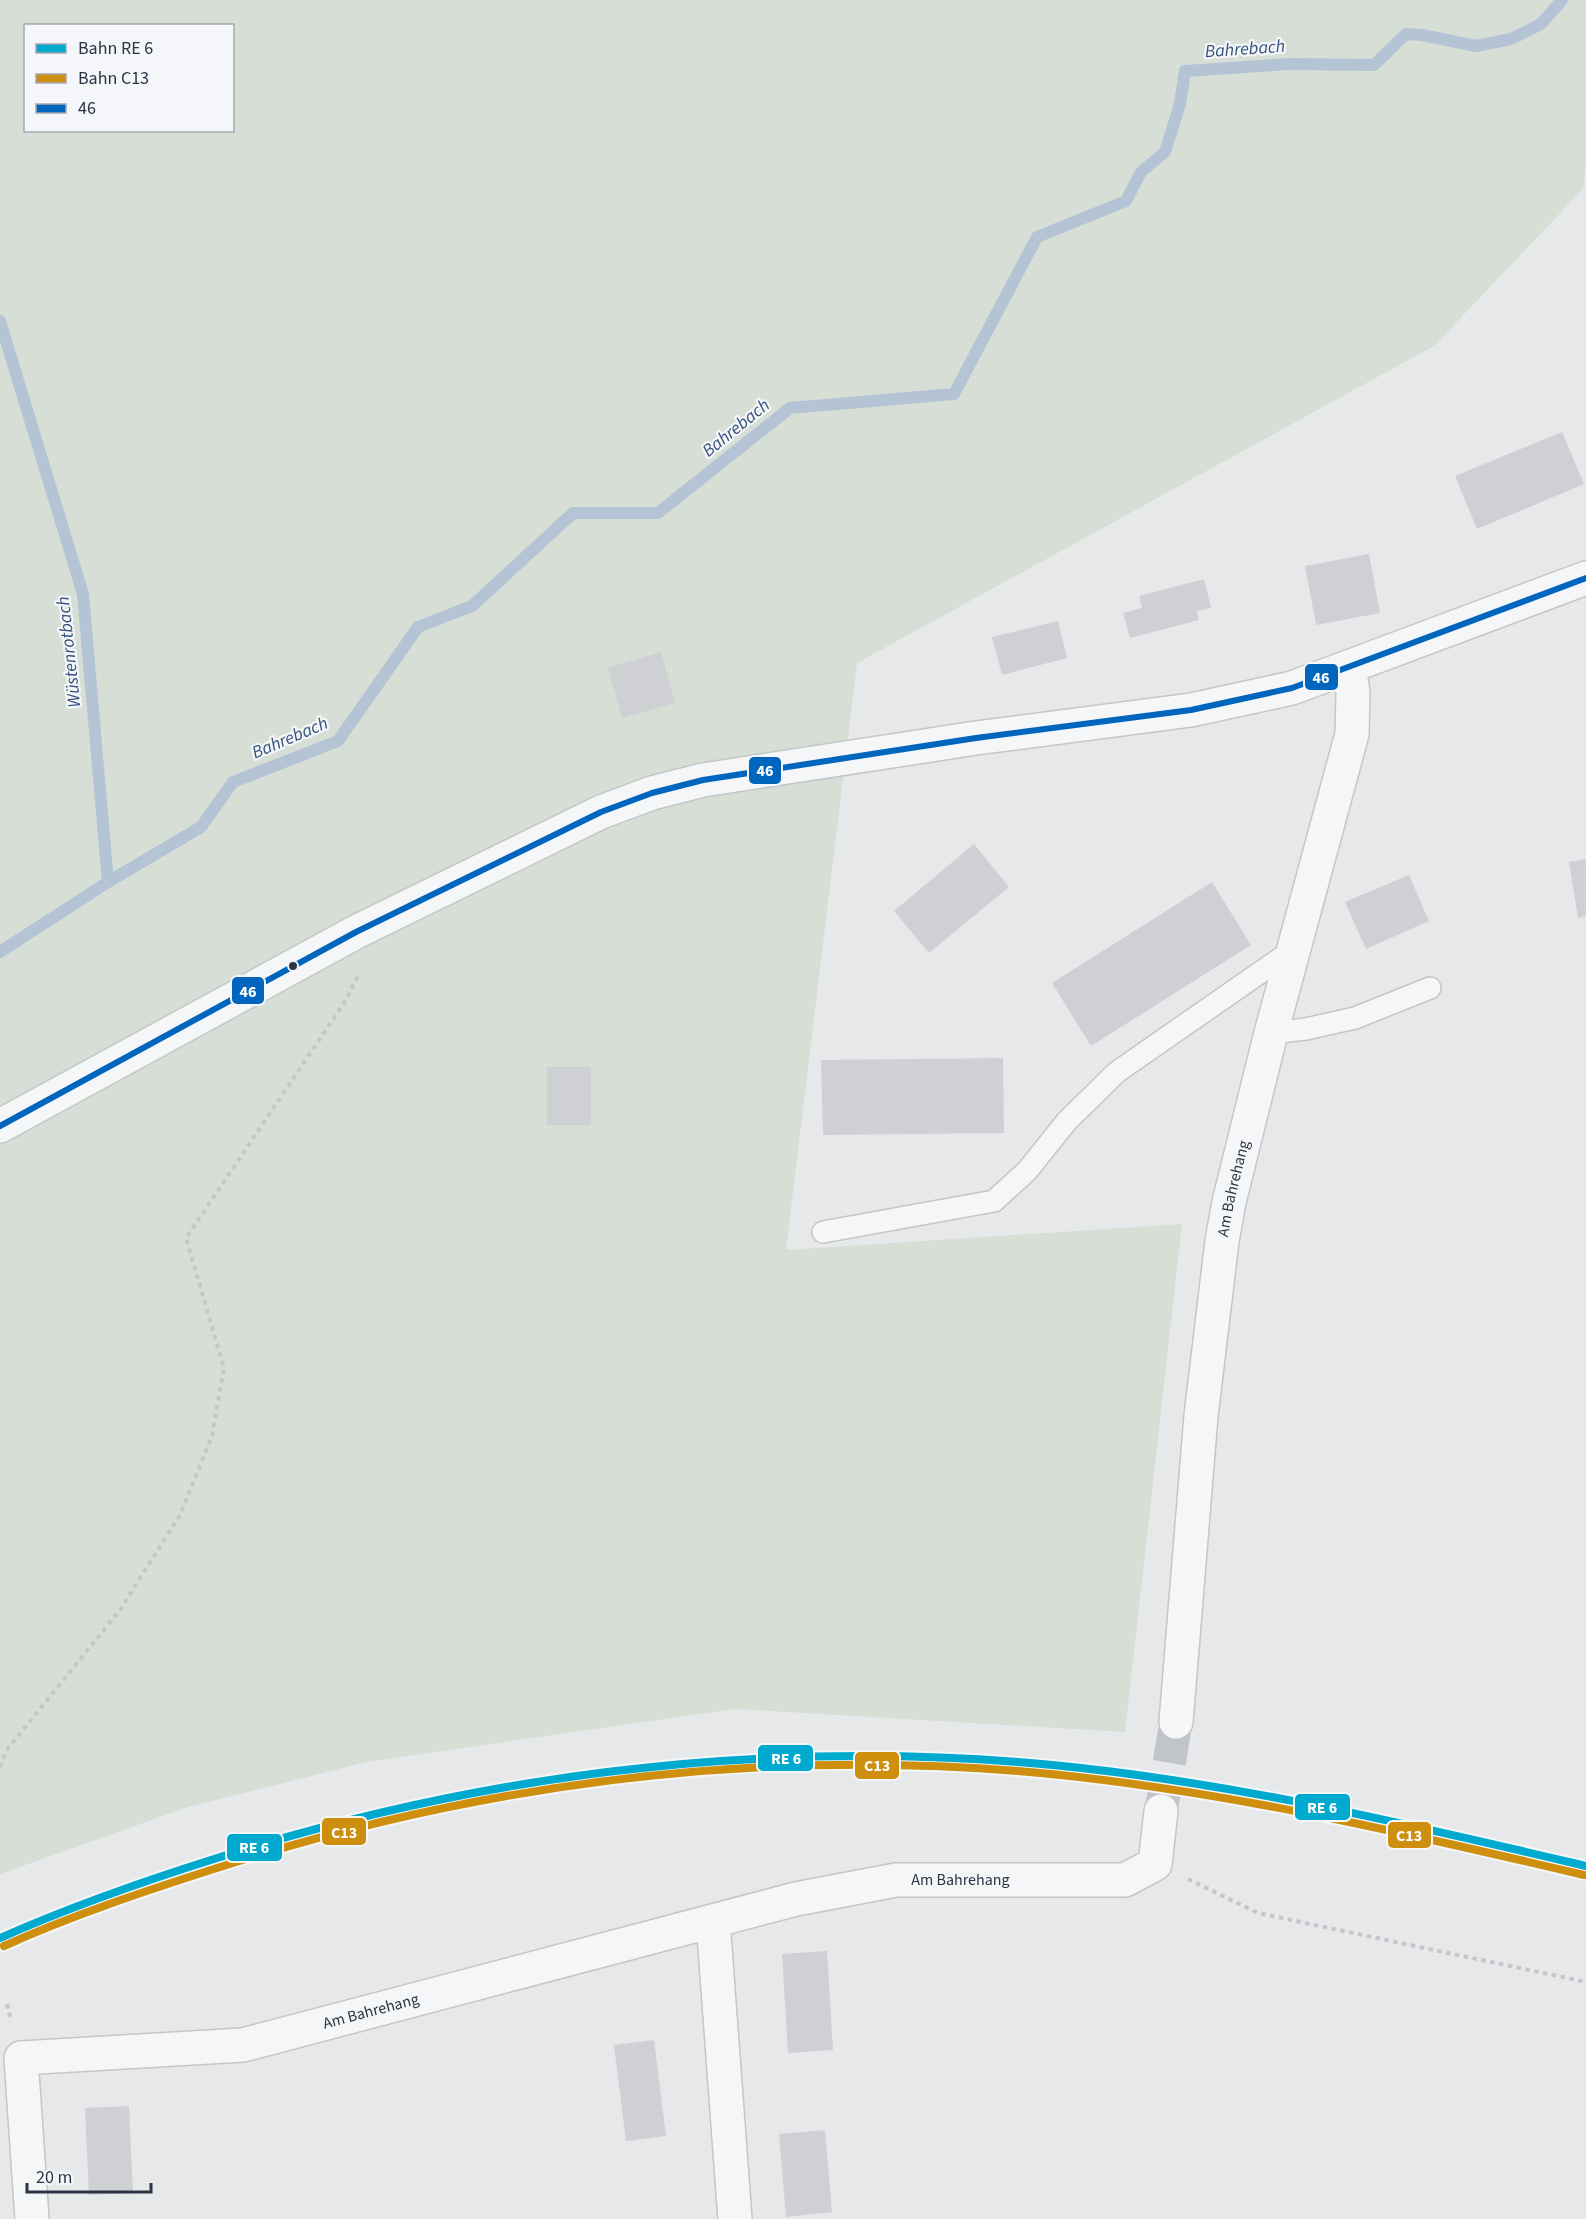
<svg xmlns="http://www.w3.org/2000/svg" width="1586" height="2219" font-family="'Source Sans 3',sans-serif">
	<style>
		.green { fill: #d6ded6; fill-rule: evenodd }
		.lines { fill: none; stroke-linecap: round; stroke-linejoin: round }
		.stream { stroke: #b4c4d5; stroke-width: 12 }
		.building { fill: #ced0d3 }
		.minor-tunnel { stroke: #c1c4c9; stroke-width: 33; stroke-dasharray: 33 16; stroke-linecap: butt }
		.service-casing { stroke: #c4c6c8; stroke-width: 24 }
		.minor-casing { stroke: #c4c6c8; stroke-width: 36 }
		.tertiary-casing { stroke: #c4c6c8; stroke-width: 36 }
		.path { stroke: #c5c6ca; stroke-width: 4; stroke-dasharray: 4.5 4.5; stroke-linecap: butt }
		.service { stroke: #f5f6f7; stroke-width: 21 }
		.minor { stroke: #f5f6f7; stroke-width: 33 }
		.tertiary { stroke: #f5f6f7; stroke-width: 33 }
		.bus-1-casing { stroke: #f4f6f9; stroke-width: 10 }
		.bus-1 { stroke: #0065bd; stroke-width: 6 }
		.rail-1-casing { stroke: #f4f6f9; stroke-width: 12 }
		.rail-2-casing { stroke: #f4f6f9; stroke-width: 12 }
		.rail-1 { stroke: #00a9ce; stroke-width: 8 }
		.rail-2 { stroke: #ce8f0e; stroke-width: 8 }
		.bus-dot { fill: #2b3445; stroke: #f4f6f9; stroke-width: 2 }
		.labels { text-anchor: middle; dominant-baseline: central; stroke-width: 4.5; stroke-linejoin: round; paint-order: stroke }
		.street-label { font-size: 16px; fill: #2b3445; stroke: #f4f6f9 }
		.water-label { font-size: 18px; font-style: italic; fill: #34527a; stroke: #f4f6f9 }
		.line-badge { stroke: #f4f6f9; stroke-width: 2 }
		.badge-label { font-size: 16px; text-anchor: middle; font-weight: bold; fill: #fff }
	</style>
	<rect width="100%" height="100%" fill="#e6e8ea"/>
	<path class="green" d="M0,0H1586V159L1583,189L1434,346L857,663L786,1250L1182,1224L1125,1732L735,1709L366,1762L188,1807L0,1874ZM26,26H232V130H26Z"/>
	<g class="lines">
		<g class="stream">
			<path d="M0,321L83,594L108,882"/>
			<path d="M0,952L108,882L201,827L233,782L338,741L418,627L472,606L573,513H658L790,408L954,394L1037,237L1126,201L1141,172L1165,152L1180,104L1185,71L1289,64L1374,65L1406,34L1422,35L1476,46L1511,39L1541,24L1562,0"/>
		</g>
	</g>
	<g class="building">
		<path d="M1562,432L1584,484L1477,529L1455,476Z"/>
		<path d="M1369,554L1380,613L1316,625L1305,566Z"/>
		<path d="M1204,579L1211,608L1197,611L1199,620L1130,638L1123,613L1142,608L1139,596Z"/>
		<path d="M1058,621L1067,658L1002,675L992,637Z"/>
		<path d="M661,652L675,703L622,718L608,668Z"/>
		<path d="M974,844L1009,887L929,953L894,911Z"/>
		<path d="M1586,859V916L1578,918L1569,862Z"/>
		<path d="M1409,875L1429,921L1366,949L1345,902Z"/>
		<path d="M1212,882L1251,945L1091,1046L1052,983Z"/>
		<path d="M1003,1058L1004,1133L823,1135L821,1060Z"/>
		<rect x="547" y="1067" width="44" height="58"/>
		<path d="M827,1951L833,2050L788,2053L782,1954Z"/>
		<path d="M654,2040L666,2136L626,2141L614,2045Z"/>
		<path d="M129,2106L133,2193L89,2195L85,2108Z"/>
		<path d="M825,2130L832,2212L786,2217L779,2134Z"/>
	</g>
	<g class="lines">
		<path class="minor-tunnel" d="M1161,1811L1176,1722"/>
		<defs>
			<g id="service">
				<path d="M1271,1033L1306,1029L1355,1018L1430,988"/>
				<path d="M823,1232L994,1201L1027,1171L1067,1121L1117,1072L1294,949"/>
			</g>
			<g id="minor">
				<path id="s1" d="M1176,1722L1201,1416L1222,1241L1229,1202L1271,1033L1352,734L1353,692L1349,668"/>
				<path d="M713,1921L735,2219"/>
				<path id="s2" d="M32,2219L21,2058L243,2045L796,1899L896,1880H1125L1155,1864L1161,1811"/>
			</g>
			<path id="tertiary" d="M0,1126L356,932L601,812L652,793L703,780L976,738L1191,710L1292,688L1586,578"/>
		</defs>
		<use href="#service" class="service-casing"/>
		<use href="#minor" class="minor-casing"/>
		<use href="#tertiary" class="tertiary-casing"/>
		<g class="path">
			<path d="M0,1767L6,1751L120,1610L180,1515L212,1436L224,1368L186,1238L344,1003L358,976"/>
			<path d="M1188,1879L1258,1913L1586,1982"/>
			<path d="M7,2004L11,2022"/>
		</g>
		<use href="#service" class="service"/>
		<use href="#minor" class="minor"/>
		<use href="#tertiary" class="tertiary"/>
		<defs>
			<path id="bus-1" d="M0,1126L356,932L601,812L652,793L703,780L976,738L1191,710L1292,688L1586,578"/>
		</defs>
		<use href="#bus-1" class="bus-1-casing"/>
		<use href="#bus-1" class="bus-1"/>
		<defs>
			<path id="rail-1" d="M0,1938C70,1907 141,1882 214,1859C473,1776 746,1741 1018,1762C1210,1777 1399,1822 1586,1866"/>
			<path id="rail-2" d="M4,1946C73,1915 145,1891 217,1868C475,1785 747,1749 1018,1771C1209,1787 1397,1831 1584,1875"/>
		</defs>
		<use href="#rail-1" class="rail-1-casing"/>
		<use href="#rail-2" class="rail-2-casing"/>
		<use href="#rail-1" class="rail-1"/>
		<use href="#rail-2" class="rail-2"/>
	</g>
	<circle class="bus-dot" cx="293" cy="966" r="5"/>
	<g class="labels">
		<g class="street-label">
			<text stroke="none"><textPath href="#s1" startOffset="537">Am Bahrehang</textPath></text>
			<text stroke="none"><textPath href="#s2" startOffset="1122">Am Bahrehang</textPath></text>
			<text stroke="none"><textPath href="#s2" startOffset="516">Am Bahrehang</textPath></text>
		</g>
		<g class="water-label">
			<text transform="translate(1245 49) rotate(-4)">Bahrebach</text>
			<text transform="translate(736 428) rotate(-39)">Bahrebach</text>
			<text transform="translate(69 652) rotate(-96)">Wüstenrotbach</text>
			<text transform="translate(290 738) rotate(-23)">Bahrebach</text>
		</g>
	</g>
	<g class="line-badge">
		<rect x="1304" y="663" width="35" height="28" rx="6" fill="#0065bd"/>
		<rect x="748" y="756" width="34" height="29" rx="6" fill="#0065bd"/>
		<rect x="231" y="976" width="34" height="29" rx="6" fill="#0065bd"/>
		<rect x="757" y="1744" width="57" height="28" rx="6" fill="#00a9ce"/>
		<rect x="854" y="1751" width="46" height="29" rx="6" fill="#ce8f0e"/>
		<rect x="1294" y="1793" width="57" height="28" rx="6" fill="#00a9ce"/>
		<rect x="321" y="1817" width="46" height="29" rx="6" fill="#ce8f0e"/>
		<rect x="1387" y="1821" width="45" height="28" rx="6" fill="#ce8f0e"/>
		<rect x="226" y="1833" width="57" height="29" rx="6" fill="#00a9ce"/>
	</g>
	<g class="badge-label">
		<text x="1321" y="683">46</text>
		<text x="765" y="776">46</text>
		<text x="248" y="997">46</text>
		<text x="786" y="1764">RE 6</text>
		<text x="877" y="1771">C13</text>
		<text x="1322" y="1813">RE 6</text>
		<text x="344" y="1838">C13</text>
		<text x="1409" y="1841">C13</text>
		<text x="254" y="1853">RE 6</text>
	</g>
	<rect x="24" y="24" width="210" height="108" fill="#f4f6f9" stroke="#a4a8b1" stroke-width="1.5"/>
	<rect x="36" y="44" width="30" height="9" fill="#00a9ce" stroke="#a4a8b1" stroke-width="1.5"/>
	<text x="78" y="54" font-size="18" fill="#2b3445">Bahn RE 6</text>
	<rect x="36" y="74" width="30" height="9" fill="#ce8f0e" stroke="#a4a8b1" stroke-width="1.5"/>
	<text x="78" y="84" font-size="18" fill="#2b3445">Bahn C13</text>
	<rect x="36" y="104" width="30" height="9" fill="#0065bd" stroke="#a4a8b1" stroke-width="1.5"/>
	<text x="78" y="114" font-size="18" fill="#2b3445">46</text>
	<path d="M27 2183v9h124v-9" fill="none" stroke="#2b3445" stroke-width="3"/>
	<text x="36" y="2183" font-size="18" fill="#2b3445" stroke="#f4f6f9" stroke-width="4.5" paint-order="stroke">20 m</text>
</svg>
